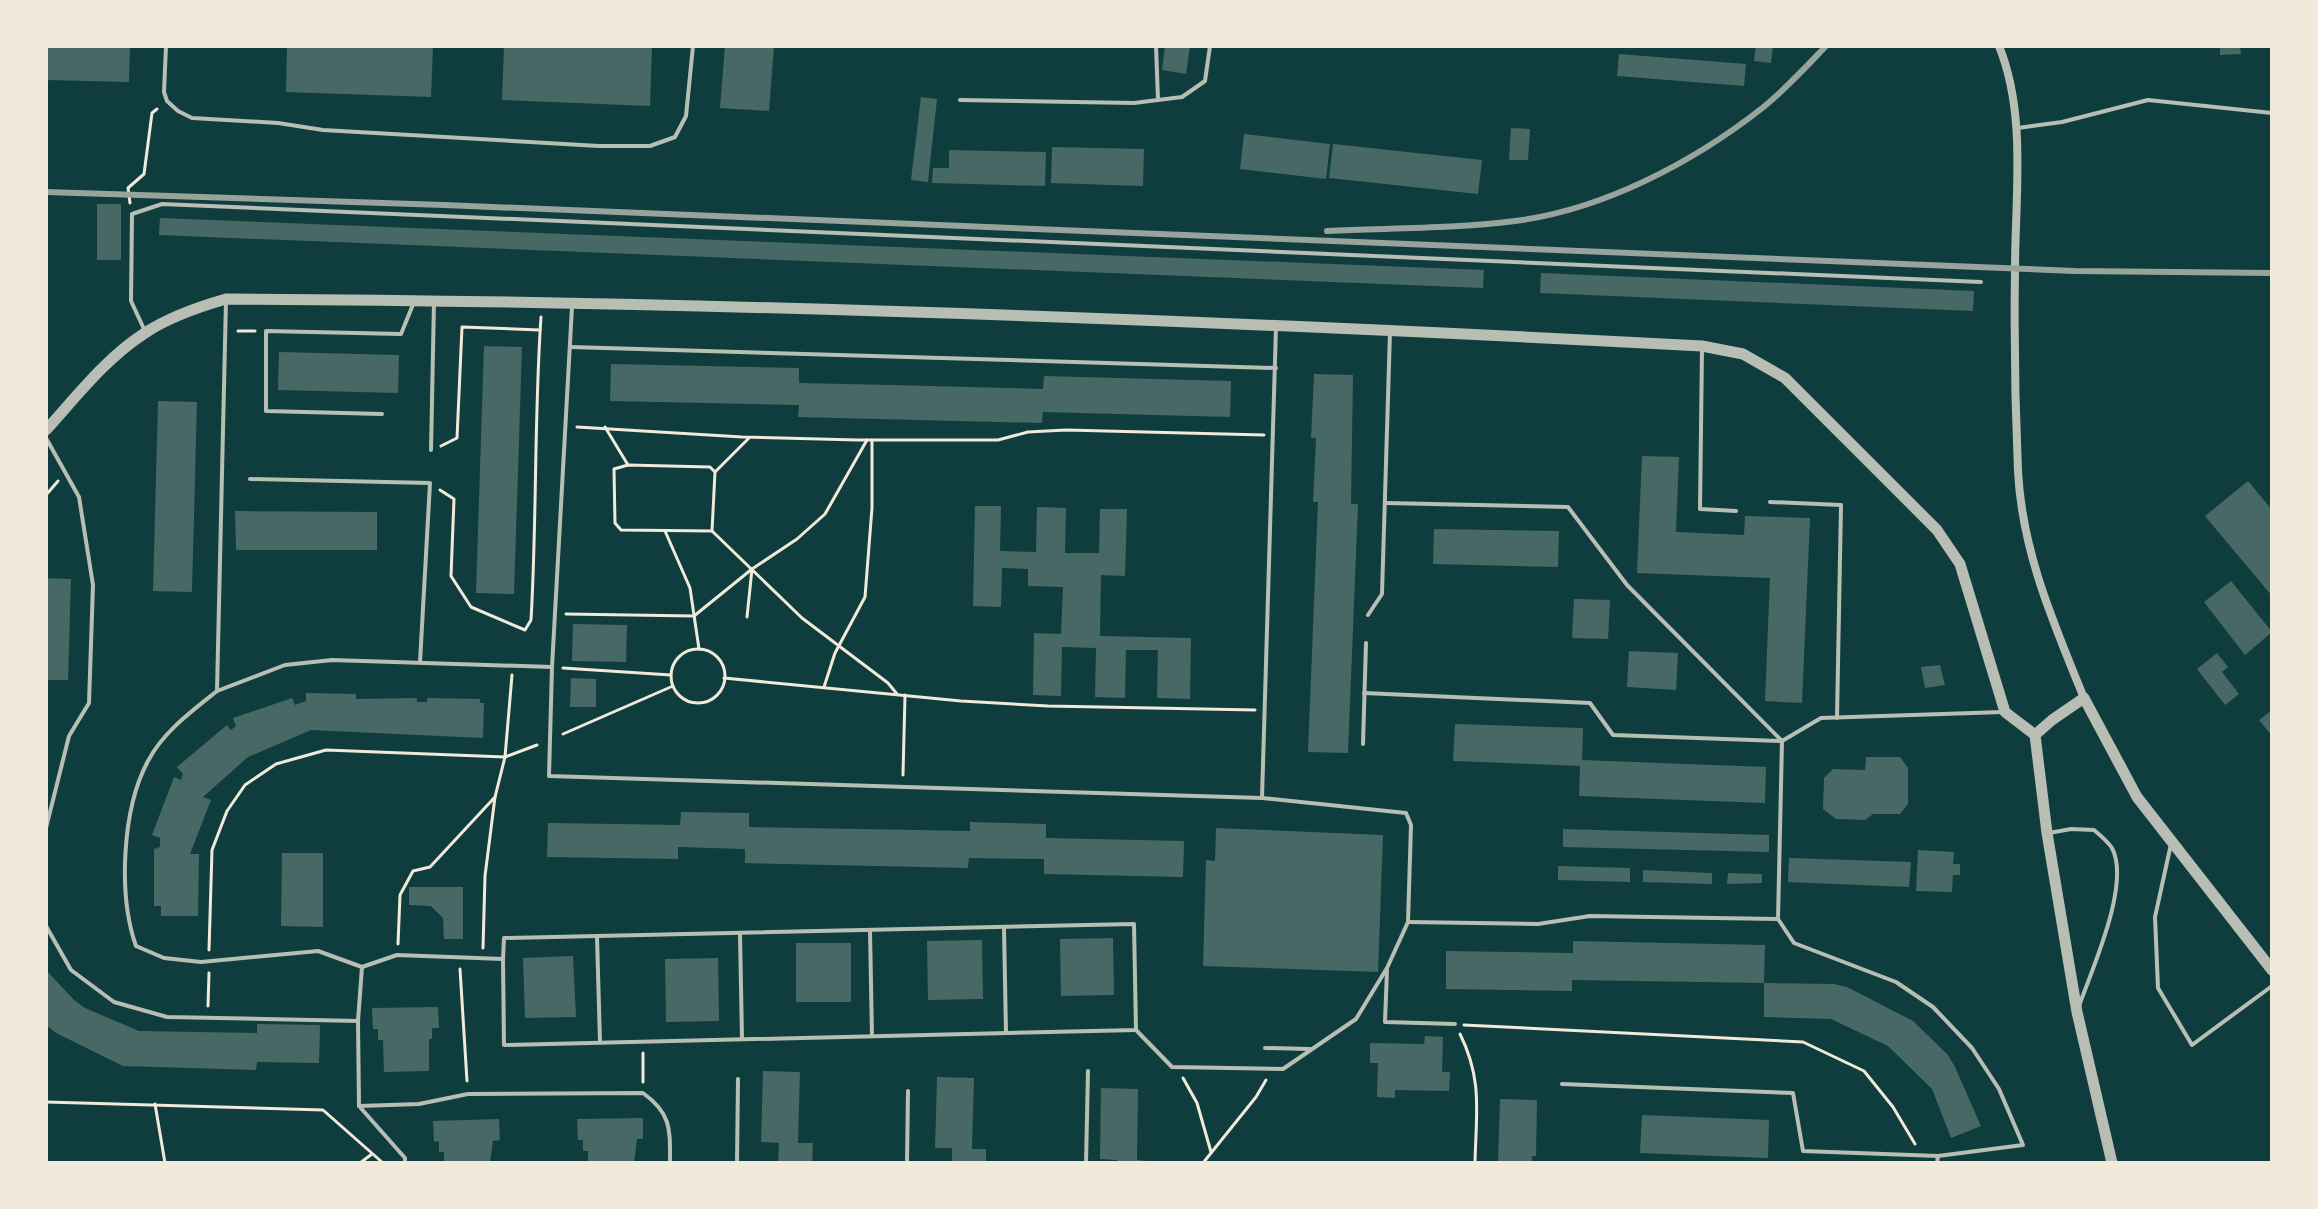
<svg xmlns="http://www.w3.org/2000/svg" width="2318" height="1209" font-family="'DM Sans',sans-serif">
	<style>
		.building { fill: #486865 }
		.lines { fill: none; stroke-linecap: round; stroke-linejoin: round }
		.path { stroke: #f1e9da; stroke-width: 3 }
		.service { stroke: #b8beb3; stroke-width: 4 }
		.minor { stroke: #b8beb3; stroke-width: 8 }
		.tertiary { stroke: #b8beb3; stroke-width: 11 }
		.rail { stroke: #97a49c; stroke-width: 6 }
	</style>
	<rect width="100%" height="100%" fill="#0f3d3e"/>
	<g class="building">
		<path d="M46,46H130L129,82L46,80Z"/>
		<path d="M287,46H433L431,97L286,92Z"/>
		<path d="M504,46H652L650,106L502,100Z"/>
		<path d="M725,46H774L769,111L720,108Z"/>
		<path d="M1165,46H1190L1186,74L1162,70Z"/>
		<path d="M1756,46H1773L1771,63L1754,61Z"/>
		<path d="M2220,46H2240L2241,54L2220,55Z"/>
		<path d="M1619,54L1746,64L1744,86L1617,76Z"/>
		<path d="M921,97L937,99L928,182L911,180Z"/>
		<path d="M1511,128L1530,129L1528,160H1509Z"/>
		<path d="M1244,134L1330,144L1326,179L1240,169Z"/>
		<path d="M1333,144L1482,160L1478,194L1329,178Z"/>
		<path d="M1052,147L1144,149L1143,186L1051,183Z"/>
		<path d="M949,150L1046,152L1045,186L932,183L933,168H949Z"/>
		<rect x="97" y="204" width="24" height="56"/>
		<path d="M160,218L1484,270L1483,288L159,235Z"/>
		<path d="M1541,273L1974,291L1973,311L1540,293Z"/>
		<path d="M484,346L522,347L514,594L476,593Z"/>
		<path d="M279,352L399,355L398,393L278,390Z"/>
		<path d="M611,364L799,368V383L891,385L1043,389L1044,376L1231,381L1230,417L1043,412L1042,423L798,417L799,405L610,401Z"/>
		<path d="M1314,374L1353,375L1351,504H1358L1348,753L1308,752L1318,502H1313L1316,438H1311Z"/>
		<path d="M158,401L197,402L192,592L153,591Z"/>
		<path d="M1642,456L1679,457L1676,532L1744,535L1745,516L1810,518L1802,703L1765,701L1770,578L1637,573Z"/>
		<path d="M2248,481L2272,510V596L2205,516Z"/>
		<path d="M975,506H1001L1000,551L1036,552L1037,507L1066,508L1065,553H1099L1100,509H1127L1125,576L1101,575L1100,636L1191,638L1190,699L1157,698L1158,650H1126L1125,698L1095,697L1096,648L1062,647L1061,696L1033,695L1034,633L1061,634L1063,587L1028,586V569L1002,568L1001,607L973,606Z"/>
		<path d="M235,511L377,512V550H236Z"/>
		<path d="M1434,529L1559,531L1558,567L1433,564Z"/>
		<path d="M46,578L71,579L68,680H46Z"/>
		<path d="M2231,581L2272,632L2245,655L2204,602Z"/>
		<path d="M1574,599L1610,600L1608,639L1572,638Z"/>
		<path d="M573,624L627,625L626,662L572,661Z"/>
		<path d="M1629,651L1678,653L1676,690L1627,687Z"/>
		<path d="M2217,653L2228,667L2222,672L2239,694L2225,705L2197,669Z"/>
		<path d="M1940,665L1945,685L1925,688L1921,667Z"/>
		<path d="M571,678L596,679V707H570Z"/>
		<path d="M306,693L356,694V699L417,698V702H427V698L480,699V703H484L483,738L311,730L248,757L203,797L211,800L190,854H199L198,916H161V906H154V849L160,847V838L152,835L174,777L181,780L183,774L177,767L227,725L231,730L236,726L233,718L292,698L295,705L306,701Z"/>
		<path d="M2272,710V736L2259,720Z"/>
		<path d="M1455,724L1583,728L1582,760L1766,767L1765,803L1579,796L1580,766L1453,761Z"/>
		<path d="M1866,757H1900L1908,768V804L1900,814H1873L1865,820L1836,819L1823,809L1824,778L1833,769L1865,770Z"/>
		<path d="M681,812L749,813V827L970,831V822L1046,824V838L1184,841L1183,877L1044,874V859L969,858L968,868L745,863V849L678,847V859L547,857L548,823L680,825Z"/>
		<path d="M1216,828L1383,835L1378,972L1203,966L1206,860L1215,861Z"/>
		<path d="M1563,829L1769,835V852L1563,847Z"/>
		<path d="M1918,850L1954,852L1953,864H1960V875H1953L1952,892L1916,891Z"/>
		<path d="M282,853H323V927L281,926Z"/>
		<path d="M1789,858L1911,862L1909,887L1788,882Z"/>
		<path d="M1558,866L1630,868V882L1558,880Z"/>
		<path d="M1643,870L1712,873V884L1643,882Z"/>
		<path d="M1728,873L1762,874V883L1727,884Z"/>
		<path d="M409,887H463V939H444L443,918L431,906L409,905Z"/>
		<path d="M1113,938L1114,995L1061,996L1060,939Z"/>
		<path d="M982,940L983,999L928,1000L927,941Z"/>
		<path d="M1573,941L1765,945L1764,983L1572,980V991L1446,989V951L1573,953Z"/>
		<rect x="796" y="943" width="55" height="59"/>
		<path d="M573,956L576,1017L525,1018L523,958Z"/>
		<path d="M718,958L719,1021L666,1022L665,959Z"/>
		<path d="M46,970L74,1000L85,1008L139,1031L257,1033V1024L320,1025L319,1063L257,1062L256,1070L123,1066L56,1033L46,1025Z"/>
		<path d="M1764,983L1834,984L1847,987L1913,1021L1948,1055L1955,1067L1981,1126L1951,1138L1932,1089L1888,1046L1831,1019L1764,1017Z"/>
		<path d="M438,1007L439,1028H432V1039H429V1071L384,1072L383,1040H378V1029H373L372,1008Z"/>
		<path d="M1425,1036L1443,1037L1442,1072H1450L1449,1091L1395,1090V1098L1377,1097L1378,1063H1370V1043L1424,1044Z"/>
		<path d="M763,1071L800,1072L798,1143H813L812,1163H778L779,1143L761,1142Z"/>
		<path d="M937,1077L974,1078L972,1149H986V1163H952V1148H935Z"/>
		<path d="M1101,1088L1138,1089L1137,1160L1147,1161V1163H1117V1160L1100,1159Z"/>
		<path d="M1500,1099L1537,1100L1536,1156H1532V1163H1498Z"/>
		<path d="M1642,1115L1769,1120L1768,1158L1640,1153Z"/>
		<path d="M643,1118V1139H637L634,1163H588V1151H583V1140H578L577,1119Z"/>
		<path d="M499,1119L500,1140L493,1141L490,1163H444V1152H439V1141L434,1142L433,1121Z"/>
	</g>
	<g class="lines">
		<g class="path">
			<path d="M130,203L128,188L144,174L152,113L157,109"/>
			<path d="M238,331H255"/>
			<path d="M577,427L742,437L857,440H998L1028,432L1066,430L1264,435"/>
			<path d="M605,427L628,465"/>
			<path d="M441,446L457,438L462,327L540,330"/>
			<path d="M628,465L710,467L715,472L712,531L621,530L615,523L614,469Z"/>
			<path d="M715,472L749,438"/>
			<path d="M440,490L454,499L451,576L471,607L525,630L531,620C537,519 534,418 541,317"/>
			<path d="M46,495L58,481"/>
			<path d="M665,531L690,588L699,649"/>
			<path d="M712,531L802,618L888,683L897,694"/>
			<path d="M566,614L694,616L752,569L797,539L825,514L867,440"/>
			<path d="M747,617L752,569"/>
			<circle cx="698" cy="676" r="27"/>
			<path d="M563,668L671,675"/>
			<path d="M724,678L961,701L1048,706L1255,710"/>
			<path d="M824,687L835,653L865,597L872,508V440"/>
			<path d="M563,734L673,686"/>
			<path d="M903,775L905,695"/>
			<path d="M398,944L400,895L413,871L430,867L495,797L505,757L512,675"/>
			<path d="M483,948L485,876L495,797"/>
			<path d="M209,950L212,850L227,811L245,785L276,764L326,750L505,757L537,745"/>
			<path d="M460,969L467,1081"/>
			<path d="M208,1006L209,973"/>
			<path d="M1464,1025L1803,1042L1864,1071L1893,1107L1915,1144"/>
			<path d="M1460,1034C1483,1080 1476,1114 1475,1163"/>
			<path d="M643,1053V1082"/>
			<path d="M1183,1078L1197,1103L1211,1152"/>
			<path d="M46,1102L323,1110L383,1163"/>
			<path d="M155,1104L165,1163"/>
			<path d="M360,1163L372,1154"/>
			<path d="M1203,1163L1256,1097L1266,1080"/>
		</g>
		<g class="service">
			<path d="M166,46L164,92L167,101L178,111L192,118L278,123L323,130L599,146H650L675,137L686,116L693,46"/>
			<path d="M1156,46L1158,100"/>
			<path d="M960,100L1134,103L1182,97L1205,81L1210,46"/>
			<path d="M2018,128L2062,122L2148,100L2272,113"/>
			<path d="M572,307L552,667L549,776L1262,798L1276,327"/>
			<path d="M144,329L131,301L132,214L162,204L1981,282"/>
			<path d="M571,347L1276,368"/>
			<path d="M1702,348L1700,509L1736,511"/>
			<path d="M382,414L266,411V331L401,334L414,302"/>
			<path d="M46,438L79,497L93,585L89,703L69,736L46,828"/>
			<path d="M431,450L434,302"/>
			<path d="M250,479L430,483L420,662"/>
			<path d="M1770,502L1841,505L1837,718"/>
			<path d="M1385,503L1568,507L1627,585L1782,741"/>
			<path d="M1368,615L1382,594L1390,332"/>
			<path d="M217,691L285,665L332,660L552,667"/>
			<path d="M1364,693L1590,703L1613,735L1780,741"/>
			<path d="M1363,744L1366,643"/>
			<path d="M2049,833L2071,829L2094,830C2100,835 2108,842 2112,848C2131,884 2092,969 2079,1006"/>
			<path d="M2171,844L2155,917L2158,988L2192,1045L2272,986"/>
			<path d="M1408,922L1538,924L1590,916L1777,919"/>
			<path d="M46,926L71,970L114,1002L167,1017L358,1021L362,967L318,951L201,962L164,958L136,946C118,895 122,809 148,761C163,732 192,711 217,691L226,300"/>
			<path d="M1004,928L1006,1033"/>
			<path d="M870,931L872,1036"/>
			<path d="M740,934L742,1039"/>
			<path d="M597,937L600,1042"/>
			<path d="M362,967L397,955L503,959L504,938L1134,924L1136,1030L504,1045L503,959"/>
			<path d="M1387,970L1385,1022L1455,1024"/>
			<path d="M358,1021L359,1106L405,1158V1163"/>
			<path d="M1136,1030L1172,1067L1283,1069L1356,1019L1387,968L1408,922L1411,825L1406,813L1262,798"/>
			<path d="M1265,1048L1310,1049"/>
			<path d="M1562,1084L1793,1093L1803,1151L1938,1156"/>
			<path d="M359,1106L419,1104L468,1094L643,1093C672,1114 670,1130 670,1163"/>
			<path d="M737,1163L738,1079"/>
			<path d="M907,1163L908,1091"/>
			<path d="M1086,1163L1088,1071"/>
			<path d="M1937,1163L1938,1156L2023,1145L1999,1089L1972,1048L1933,1007L1896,982L1794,943L1778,919L1782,741L1821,718L2003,712"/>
		</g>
		<path class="minor" d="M1999,46C2027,115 2015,197 2015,270C2014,336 2015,404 2018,471C2022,552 2054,624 2084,698"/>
		<g class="tertiary">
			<path d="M46,430C77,396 106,358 145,333C169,317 198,307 226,299C718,301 1210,320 1702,346L1743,354L1785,378L1937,530L1960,564L2005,712L2035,735"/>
			<path d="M2035,735L2047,833L2077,1012L2112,1163"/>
			<path d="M2035,735L2052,720L2084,698L2137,797L2272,970"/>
		</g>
		<g class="rail">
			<path d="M46,192L444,205L2075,271L2272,273"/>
			<path d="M1327,231C1389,228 1453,229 1515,221C1602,210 1692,163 1761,109C1784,91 1805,68 1826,46"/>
		</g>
	</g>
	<rect width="2318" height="1209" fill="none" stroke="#f1e9da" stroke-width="96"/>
</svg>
